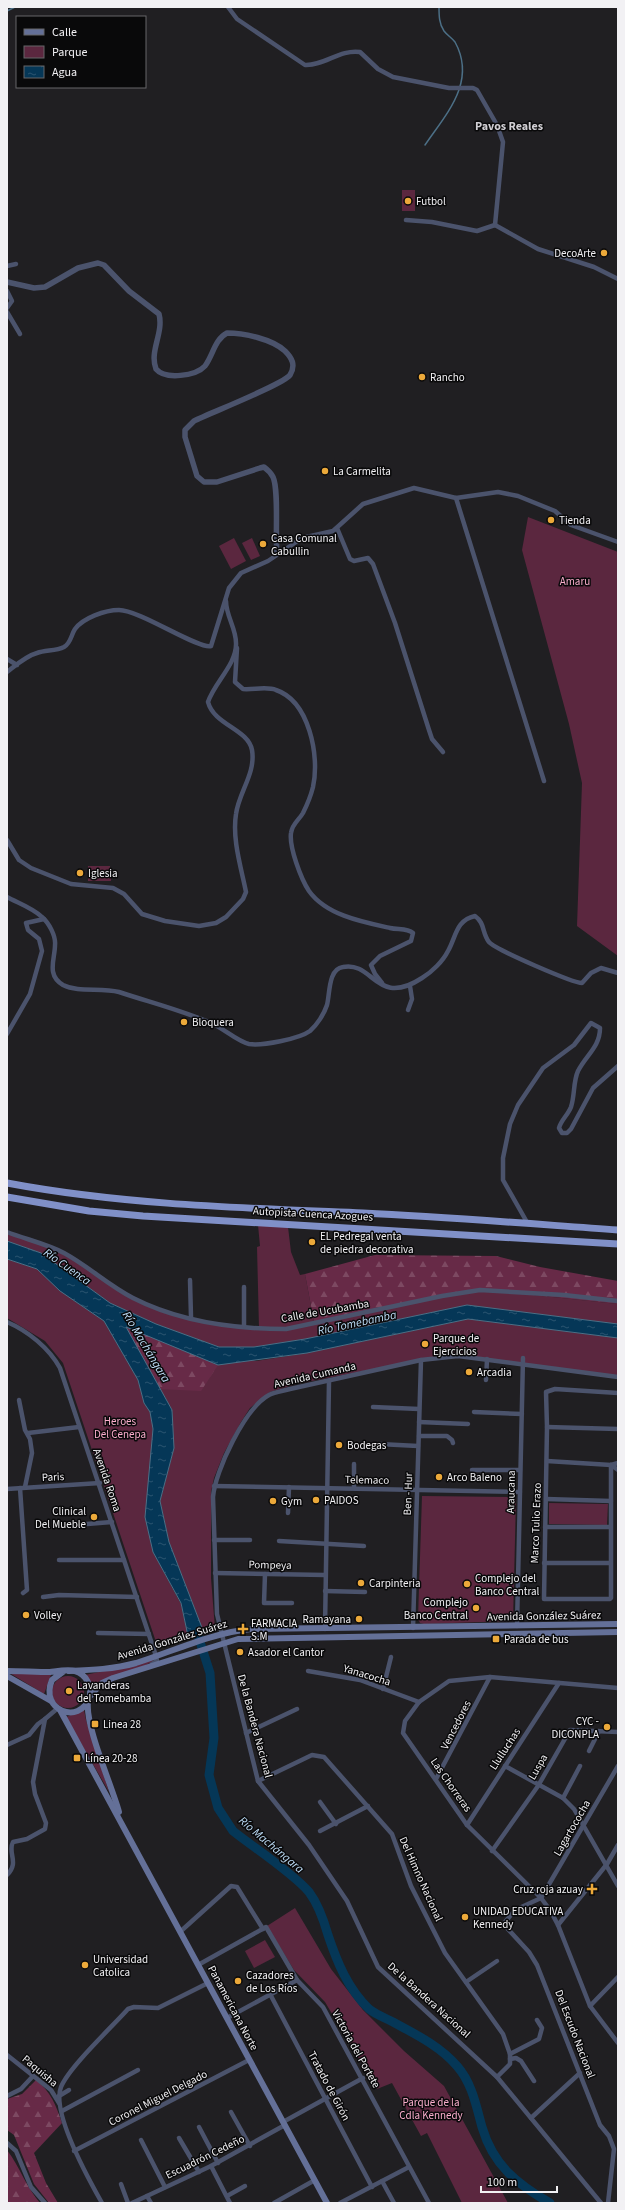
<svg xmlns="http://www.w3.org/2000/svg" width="625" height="2210" font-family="'Source Sans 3',sans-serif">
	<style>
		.green { fill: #5b273f }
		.forest { fill: url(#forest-firs) }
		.water { fill: url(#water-ripples); stroke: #4c6f86 }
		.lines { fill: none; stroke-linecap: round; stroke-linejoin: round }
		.stream { stroke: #4c6f86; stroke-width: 1.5 }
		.river { stroke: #053757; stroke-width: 9 }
		.minor { stroke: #4b536c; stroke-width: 4.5 }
		.tertiary { stroke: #4b536c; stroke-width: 5.5 }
		.secondary { stroke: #647098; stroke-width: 6 }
		.trunk { stroke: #8090c8; stroke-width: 7 }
		.poi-dot { fill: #eca93a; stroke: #09090a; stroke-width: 1.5 }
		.labels { text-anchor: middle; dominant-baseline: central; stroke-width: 3; stroke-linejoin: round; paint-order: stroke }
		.poi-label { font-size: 11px; fill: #f2f1f4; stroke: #09090a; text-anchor: start }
		.park-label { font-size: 11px; fill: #faadcc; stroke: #09090a }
		.street-label { font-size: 11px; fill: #f2f1f4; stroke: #09090a }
		.neighbourhood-label { font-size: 12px; font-weight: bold; fill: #d1cfd4; stroke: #09090a }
		.water-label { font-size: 12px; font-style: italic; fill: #bfdef9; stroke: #09090a }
	</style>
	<defs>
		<pattern id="forest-firs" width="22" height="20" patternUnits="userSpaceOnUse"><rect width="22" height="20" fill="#672a47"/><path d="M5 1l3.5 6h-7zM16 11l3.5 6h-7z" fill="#7d4962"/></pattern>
		<pattern id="water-ripples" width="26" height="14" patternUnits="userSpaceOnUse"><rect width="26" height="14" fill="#053757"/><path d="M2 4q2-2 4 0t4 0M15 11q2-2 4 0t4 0" fill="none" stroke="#2a5470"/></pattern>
	</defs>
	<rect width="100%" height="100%" fill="#201f22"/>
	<g class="green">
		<rect x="402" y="190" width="13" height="21"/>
		<path d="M528,517L618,552V956L577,926L582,783L569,724L522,550Z"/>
		<path d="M234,538L246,561L231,569L219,546Z"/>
		<path d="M252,538L260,556L251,560L242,543Z"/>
		<path d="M88,866H110L111,881H88Z"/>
		<path d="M258,1225L288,1227L291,1252L300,1275L305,1274L314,1322L479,1289L618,1304V1324L467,1305L305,1339L254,1347H219L156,1324L110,1303L41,1253L7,1241V1232L63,1253L108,1283L158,1309L212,1323L259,1328L257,1247L260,1246Z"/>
		<path d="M7,1259L37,1269L73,1300L104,1321L138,1380L144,1403L150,1412L153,1429V1552L181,1604L188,1636L158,1648L63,1363L45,1341L7,1318Z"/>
		<path d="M468,1319L618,1338V1377L458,1356L421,1360L296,1384L270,1392L250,1408L241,1422L224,1453L214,1478L211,1492V1578L215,1629L211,1633H204L169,1542L160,1501L174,1448L172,1410L125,1326L256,1361L307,1353Z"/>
		<path d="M422,1496L511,1497L516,1499L513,1621L424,1624L420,1623L418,1619Z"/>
		<path d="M549,1503L608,1504L607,1525L549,1524Z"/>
		<path d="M154,1660C150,1666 104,1679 93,1688L85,1675Z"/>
		<path d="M8,1672L51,1675L44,1694Z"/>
		<circle cx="68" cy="1692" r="16"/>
		<path d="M84,1710L86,1720L109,1792L66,1717Z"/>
		<path d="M295,1908L331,1969L363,2010L404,2051L444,2086L508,2203H462L427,2133L421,2136L392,2083L377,2089L325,2002L294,1970L267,1926Z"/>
		<path d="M265,1940L275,1957L254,1968L245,1951Z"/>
	</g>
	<g class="forest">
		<path d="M375,1255L496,1256L540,1267L618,1281V1304L479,1289L314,1322L305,1274Z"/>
		<path d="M125,1326L218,1365L201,1391L160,1389Z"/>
		<path d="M36,2080C51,2092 56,2105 62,2123L34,2153L46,2183L58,2203H49L34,2184L14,2135L7,2130V2099L22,2094Z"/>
		<path d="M7,2150C20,2167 26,2187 40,2203H7Z"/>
	</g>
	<path class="water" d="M7,1241L41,1253L110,1303L156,1324L219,1347H254L305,1339L467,1305L618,1324V1338L468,1319L307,1353L218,1365L126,1327L172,1410L174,1448L160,1501L169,1542L204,1633L188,1636L181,1603L153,1552L145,1517L153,1429L150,1412L144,1403L138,1380L104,1321L60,1291L37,1269L7,1259Z"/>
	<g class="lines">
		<g class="stream">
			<path d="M7,11L15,7"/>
			<path d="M425,145C446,114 477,82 455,42C452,38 447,35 444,31C439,24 439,15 439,7"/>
		</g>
		<path class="river" d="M194,1623L210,1673L214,1738L209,1775L218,1808L233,1831C253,1847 293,1873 309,1892C318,1904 324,1921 328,1935C337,1962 348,1989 369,2009C375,2014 385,2018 393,2022C415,2034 440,2046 457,2066C472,2083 476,2105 482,2127C493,2165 517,2184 550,2203"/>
		<g class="minor">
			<path d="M228,7L237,19L305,65C324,66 340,49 360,52L378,69L393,77L449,88H473L477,90L497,125L503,142L495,225"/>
			<path d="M406,220L432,222L477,231L495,225L538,249L594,267L618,279"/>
			<path d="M7,266L16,264"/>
			<path d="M7,291L12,301L7,308"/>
			<path d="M7,312L20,334"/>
			<path d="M456,498L544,781"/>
			<path d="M337,528L350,559L354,561L368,558L373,564L395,623L429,730L432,739L443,752"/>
			<path d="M237,648L235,682L243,689C253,690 267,686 276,690C309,701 320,756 313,787C311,795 307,805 303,813C299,820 292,824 291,833C289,847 301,879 309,891C326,915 362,922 390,928C398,930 407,928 413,933L411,941L380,956L371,965L375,974L382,983"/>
			<path d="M7,659L17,665"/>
			<path d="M7,672C16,665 26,656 37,653C46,650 56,651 64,647C71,643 71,635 75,629C83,618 105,610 119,610C140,610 199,650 211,646L229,588L241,573L268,561L302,538L333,531L363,504L414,488L456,498L498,492L518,496L555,511L571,525L618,542"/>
			<path d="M7,840L19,860L31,868L71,884L113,888L124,894L142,914L165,921L199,926L216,923L226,917L243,899L246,892C241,867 232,839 236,814C239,792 256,773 252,750C248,729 214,725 208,702C214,683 237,664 236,643C236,628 226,616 226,601"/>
			<path d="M7,897C18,903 33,908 42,917C49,923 56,936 55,945C55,959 46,975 63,985C79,993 101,987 119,992C149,1002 181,1010 211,1023C223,1028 238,1042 249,1044C262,1046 299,1039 310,1031C317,1025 324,1014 327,1005C330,994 328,969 343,967C374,961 376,1008 422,978C432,972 443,961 448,951C456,937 456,920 475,916C485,923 482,933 489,942C496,950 573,983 582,983L591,973L601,968L618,973"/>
			<path d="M408,1010L412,999L410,986"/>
			<path d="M7,1034L30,994L42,951L39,939L28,930L26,923L44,919"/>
			<path d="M528,1224L503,1180V1158L510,1124L518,1105L543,1068L574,1045L591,1023L600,1028C600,1047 586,1055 578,1071C573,1082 575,1095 571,1107C568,1115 561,1120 559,1128L562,1133H567L571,1129L593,1088L618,1066"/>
			<path d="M7,1232C25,1239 47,1244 64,1253C88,1266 108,1285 133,1298C178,1321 235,1329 286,1329L442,1296L480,1290L564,1295L618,1301"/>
			<path d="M190,1280L191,1317"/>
			<path d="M7,1322C28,1331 49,1348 60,1368L156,1656L157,1661L152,1664"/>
			<path d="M244,1326V1287"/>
			<path d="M486,1380L487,1359"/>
			<path d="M19,1400L25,1430L30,1439L32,1453L25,1487"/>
			<path d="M373,1407L419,1409"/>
			<path d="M474,1412L522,1414"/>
			<path d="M419,1422L468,1424"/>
			<path d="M547,1427L618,1429"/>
			<path d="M28,1433L79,1427"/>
			<path d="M419,1436H447L452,1440L453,1443"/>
			<path d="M379,1444L418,1446"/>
			<path d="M547,1461L611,1465L618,1463"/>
			<path d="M611,1465V1598L610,1599H544L547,1427L546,1392L555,1389L618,1393"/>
			<path d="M611,1465L618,1470"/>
			<path d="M472,1470H520"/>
			<path d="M214,1486L520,1492"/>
			<path d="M20,1488L27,1590L23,1593"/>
			<path d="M354,1488V1464"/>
			<path d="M7,1489L100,1483"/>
			<path d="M546,1499L611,1501"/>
			<path d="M288,1513L289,1487"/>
			<path d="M62,1526L112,1522"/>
			<path d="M545,1527H610"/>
			<path d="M214,1540H250"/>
			<path d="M279,1541L364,1546"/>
			<path d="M59,1560H124"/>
			<path d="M544,1563H610"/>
			<path d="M215,1573L325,1575"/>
			<path d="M265,1574L264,1603H292"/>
			<path d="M325,1591L365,1592"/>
			<path d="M43,1597L59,1595L137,1597"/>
			<path d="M517,1626L523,1358"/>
			<path d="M413,1628L421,1360"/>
			<path d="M325,1629L329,1381"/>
			<path d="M98,1633L149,1634"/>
			<path d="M308,1671L360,1680L419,1702"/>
			<path d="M618,1688L490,1677L449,1681L419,1702L405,1721L403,1733L467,1825L541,1898L550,1910L558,1925L590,2006L618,2043"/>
			<path d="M383,1689L391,1657"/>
			<path d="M246,1733L297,1709"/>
			<path d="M7,1745L29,1735L38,1724L45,1719"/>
			<path d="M589,1751L599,1731"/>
			<path d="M505,1766L563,1798L574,1809L618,1886"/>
			<path d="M436,1779L490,1677"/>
			<path d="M258,1781L312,1755L324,1757L392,1834L411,1886L445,1953L503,2034L510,2054V2064L497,2077"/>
			<path d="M563,1798L580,1766"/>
			<path d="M320,1802L336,1824"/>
			<path d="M467,1825L559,1683"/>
			<path d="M320,1831L368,1806"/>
			<path d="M492,1851L538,1786L570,1730L618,1732"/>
			<path d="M7,1875C20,1862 7,1853 13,1842L27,1839L45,1829L46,1823L35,1794L33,1782L45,1719L58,1708"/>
			<path d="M558,1925L607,1864L618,1845"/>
			<path d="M181,1931L231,1886L237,1887L263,1929"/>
			<path d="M198,1965L266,1927L297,1980L323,2007L429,2203"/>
			<path d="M466,1982L497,1961"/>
			<path d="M270,1994L372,2187"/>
			<path d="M590,2006L618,1977"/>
			<path d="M227,2018L297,1980"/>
			<path d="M510,2054L539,2039L542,2028L537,2020"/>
			<path d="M7,2055L51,2090L59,2103"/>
			<path d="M510,2059L516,2058L521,2061L534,2081"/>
			<path d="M7,2096L21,2089L33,2076"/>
			<path d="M59,2096L69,2090"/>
			<path d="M62,2111L138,2070"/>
			<path d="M231,2112L250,2146"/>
			<path d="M531,2118L580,2073"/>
			<path d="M283,2122L363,2078"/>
			<path d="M199,2127L218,2163"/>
			<path d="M179,2138L199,2172"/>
			<path d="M141,2140L165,2187"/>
			<path d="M7,2143L16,2151L31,2187L45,2203"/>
			<path d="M74,2151L249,2060"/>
			<path d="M211,2166L230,2203"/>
			<path d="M382,2181L394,2203"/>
			<path d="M121,2184L128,2203"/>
			<path d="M147,2196L151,2203"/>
			<path d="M227,2196L245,2186"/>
			<path d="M102,2203C89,2180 51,2112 61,2087C69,2067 112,2027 128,2009L134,2007L158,2008L208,1983"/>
			<path d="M132,2203L211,2166L285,2125"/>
			<path d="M274,2203L315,2180"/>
			<path d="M340,2203L409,2167"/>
			<path d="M601,2203L497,2077L378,1967L347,1901L309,1845L258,1781L217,1614L213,1497C215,1471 245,1408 269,1395C275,1392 283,1391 290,1389L421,1360L458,1356L618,1377"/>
			<path d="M608,2203L614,2149L609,2136L600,2125L537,1965L529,1952L506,1927L505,1922L515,1910L541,1898L618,1766"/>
		</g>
		<path class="tertiary" d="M7,282L34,288L45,287L78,268L98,263L104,265L129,291L159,314C164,333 149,351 156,369C165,380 196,376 205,366C213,355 215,339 227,333C244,333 272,339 285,351C292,358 296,365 290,375C282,385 210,413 194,421L185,430V437L197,476L204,482H217L260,468L264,467C268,470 271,473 273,477C279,490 275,535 277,553"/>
		<g class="secondary">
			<path d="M7,1671C21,1671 36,1672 50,1672C58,1671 68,1669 75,1671C86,1674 93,1687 89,1698C80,1725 39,1711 52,1680L64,1671"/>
			<path d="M69,1671C92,1670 114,1669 136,1663C174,1651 211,1633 251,1629L618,1624"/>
			<path d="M7,1676L51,1701"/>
			<path d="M90,1696L102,1683L113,1678L238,1639L618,1632"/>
			<path d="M88,1702C85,1726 112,1786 119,1812"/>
			<path d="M60,1710L327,2203"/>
		</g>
		<g class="trunk">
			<path d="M7,1183C124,1205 244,1208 363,1213C448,1217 533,1224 618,1230"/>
			<path d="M7,1197L89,1211L143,1216L618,1244"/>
		</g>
	</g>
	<g class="poi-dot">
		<circle cx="408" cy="201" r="4"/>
		<circle cx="604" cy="253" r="4"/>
		<circle cx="422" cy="377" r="4"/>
		<circle cx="325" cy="471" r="4"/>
		<circle cx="551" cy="520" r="4"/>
		<circle cx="263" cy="544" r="4"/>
		<circle cx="80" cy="873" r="4"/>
		<circle cx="184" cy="1022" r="4"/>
		<circle cx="312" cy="1242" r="4"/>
		<circle cx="425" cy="1344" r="4"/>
		<circle cx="469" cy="1372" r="4"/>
		<circle cx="339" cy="1445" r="4"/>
		<circle cx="439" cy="1477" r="4"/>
		<circle cx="316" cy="1500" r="4"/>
		<circle cx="273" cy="1501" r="4"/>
		<circle cx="94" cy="1517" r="4"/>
		<circle cx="361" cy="1583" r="4"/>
		<circle cx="467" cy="1584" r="4"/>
		<circle cx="476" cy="1608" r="4"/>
		<circle cx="26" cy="1615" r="4"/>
		<circle cx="359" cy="1619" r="4"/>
		<path d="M241 1623h4v4h4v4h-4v4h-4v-4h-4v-4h4z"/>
		<rect x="492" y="1635" width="8" height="8" rx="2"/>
		<circle cx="240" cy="1652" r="4"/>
		<circle cx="69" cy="1691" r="4"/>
		<rect x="91" y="1720" width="8" height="8" rx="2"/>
		<circle cx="607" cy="1727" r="4"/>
		<rect x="73" y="1754" width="8" height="8" rx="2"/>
		<path d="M590 1883h4v4h4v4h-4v4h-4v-4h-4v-4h4z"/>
		<circle cx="465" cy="1917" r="4"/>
		<circle cx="85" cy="1965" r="4"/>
		<circle cx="238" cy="1981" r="4"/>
	</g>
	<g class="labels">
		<g class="poi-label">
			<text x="416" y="201">Futbol</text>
			<text x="596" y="253" text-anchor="end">DecoArte</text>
			<text x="430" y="377">Rancho</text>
			<text x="333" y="471">La Carmelita</text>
			<text x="559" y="520">Tienda</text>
			<text x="271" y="538">Casa Comunal<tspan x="271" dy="13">Cabullin</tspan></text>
			<text x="88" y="873">Iglesia</text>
			<text x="192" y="1022">Bloquera</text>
			<text x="320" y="1236">EL Pedregal venta<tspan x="320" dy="13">de piedra decorativa</tspan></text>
			<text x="433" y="1338">Parque de<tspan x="433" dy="13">Ejercicios</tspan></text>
			<text x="477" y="1372">Arcadia</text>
			<text x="347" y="1445">Bodegas</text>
			<text x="447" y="1477">Arco Baleno</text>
			<text x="324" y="1500">PAIDOS</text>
			<text x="281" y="1501">Gym</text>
			<text x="86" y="1511" text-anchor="end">Clinical<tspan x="86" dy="13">Del Mueble</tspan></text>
			<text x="475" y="1578">Complejo del<tspan x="475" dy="13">Banco Central</tspan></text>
			<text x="369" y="1583">Carpinteria</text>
			<text x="468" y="1602" text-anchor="end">Complejo<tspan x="468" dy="13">Banco Central</tspan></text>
			<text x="34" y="1615">Volley</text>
			<text x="351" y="1619" text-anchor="end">Ramayana</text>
			<text x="251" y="1623">FARMACIA<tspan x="251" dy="13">S.M</tspan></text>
			<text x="504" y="1639">Parada de bus</text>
			<text x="248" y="1652">Asador el Cantor</text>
			<text x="77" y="1685">Lavanderas<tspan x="77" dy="13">del Tomebamba</tspan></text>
			<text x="599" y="1721" text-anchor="end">CYC -<tspan x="599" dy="13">DICONPLA</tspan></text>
			<text x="103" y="1724">Linea 28</text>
			<text x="85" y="1758">Línea 20-28</text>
			<text x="583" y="1889" text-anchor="end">Cruz roja azuay</text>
			<text x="473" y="1911">UNIDAD EDUCATIVA<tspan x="473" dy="13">Kennedy</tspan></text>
			<text x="93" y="1959">Universidad<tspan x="93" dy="13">Catolica</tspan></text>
			<text x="246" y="1975">Cazadores<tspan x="246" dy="13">de Los Ríos</tspan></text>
		</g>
		<g class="park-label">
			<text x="575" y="581">Amaru</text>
			<text x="120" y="1421">Heroes<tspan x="120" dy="13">Del Cenepa</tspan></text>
			<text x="431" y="2102">Parque de la<tspan x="431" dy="13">Cdla Kennedy</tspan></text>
		</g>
		<g class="street-label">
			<text transform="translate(313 1214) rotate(3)">Autopista Cuenca Azogues</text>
			<text transform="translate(325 1311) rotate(-10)">Calle de Ucubamba</text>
			<text transform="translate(315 1375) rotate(-13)">Avenida Cumanda</text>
			<text transform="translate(53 1477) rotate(-3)">Paris</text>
			<text transform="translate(107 1480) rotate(71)">Avenida Roma</text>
			<text transform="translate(367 1480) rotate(1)">Telemaco</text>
			<text transform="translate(511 1492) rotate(-89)">Araucana</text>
			<text transform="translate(408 1494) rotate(-88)">Ben - Hur</text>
			<text transform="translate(536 1523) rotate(-88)">Marco Tulio Erazo</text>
			<text transform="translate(270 1565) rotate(1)">Pompeya</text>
			<text transform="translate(544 1616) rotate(-1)">Avenida González Suárez</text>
			<text transform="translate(172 1640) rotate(-17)">Avenida González Suárez</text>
			<text transform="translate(367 1675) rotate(17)">Yanacocha</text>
			<text transform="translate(456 1725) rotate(-63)">Vencedores</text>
			<text transform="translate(255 1726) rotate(75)">De la Bandera Nacional</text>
			<text transform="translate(505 1749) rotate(-57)">Llulluchas</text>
			<text transform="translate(538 1767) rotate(-60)">Luspa</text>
			<text transform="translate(451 1785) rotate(55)">Las Chorreras</text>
			<text transform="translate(572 1828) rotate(-60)">Lagartococha</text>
			<text transform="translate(421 1879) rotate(66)">Del Himno Nacional</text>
			<text transform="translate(429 2000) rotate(42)">De la Bandera Nacional</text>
			<text transform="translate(233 2008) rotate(62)">Panamericana Norte</text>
			<text transform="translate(575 2034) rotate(69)">Del Escudo Nacional</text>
			<text transform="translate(356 2049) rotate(61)">Victoria del Portete</text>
			<text transform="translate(40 2071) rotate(40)">Paquisha</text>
			<text transform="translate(329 2086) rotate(62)">Tratado de Girón</text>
			<text transform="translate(158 2098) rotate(-27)">Coronel Miguel Delgado</text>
			<text transform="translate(205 2157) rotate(-26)">Escuadrón Cedeño</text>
		</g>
		<g class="neighbourhood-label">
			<text x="509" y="126">Pavos Reales</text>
		</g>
		<g class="water-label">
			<text transform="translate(67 1267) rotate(35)">Río Cuenca</text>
			<text transform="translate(357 1323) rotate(-12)">Río Tomebamba</text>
			<text transform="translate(146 1347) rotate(59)">Río Machángara</text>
			<text transform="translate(271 1845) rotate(40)">Río Machángara</text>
		</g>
	</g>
	<rect width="625" height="2210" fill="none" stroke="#f2f1f4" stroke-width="16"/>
	<rect x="16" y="16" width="130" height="72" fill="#09090a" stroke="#666668"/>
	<rect x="24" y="29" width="20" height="6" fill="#647098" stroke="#666668"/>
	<text x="52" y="36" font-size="12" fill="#f2f1f4">Calle</text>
	<rect x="24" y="46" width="20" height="12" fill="#5b273f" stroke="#666668"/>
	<text x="52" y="56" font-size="12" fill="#f2f1f4">Parque</text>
	<rect x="24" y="66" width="20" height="12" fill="url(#water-ripples)" stroke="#666668"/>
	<text x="52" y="76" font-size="12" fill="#f2f1f4">Agua</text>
	<path d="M481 2186v6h76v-6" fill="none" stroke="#f2f1f4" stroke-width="2"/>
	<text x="487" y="2186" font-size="12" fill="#f2f1f4" stroke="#09090a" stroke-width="3" paint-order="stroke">100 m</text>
</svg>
